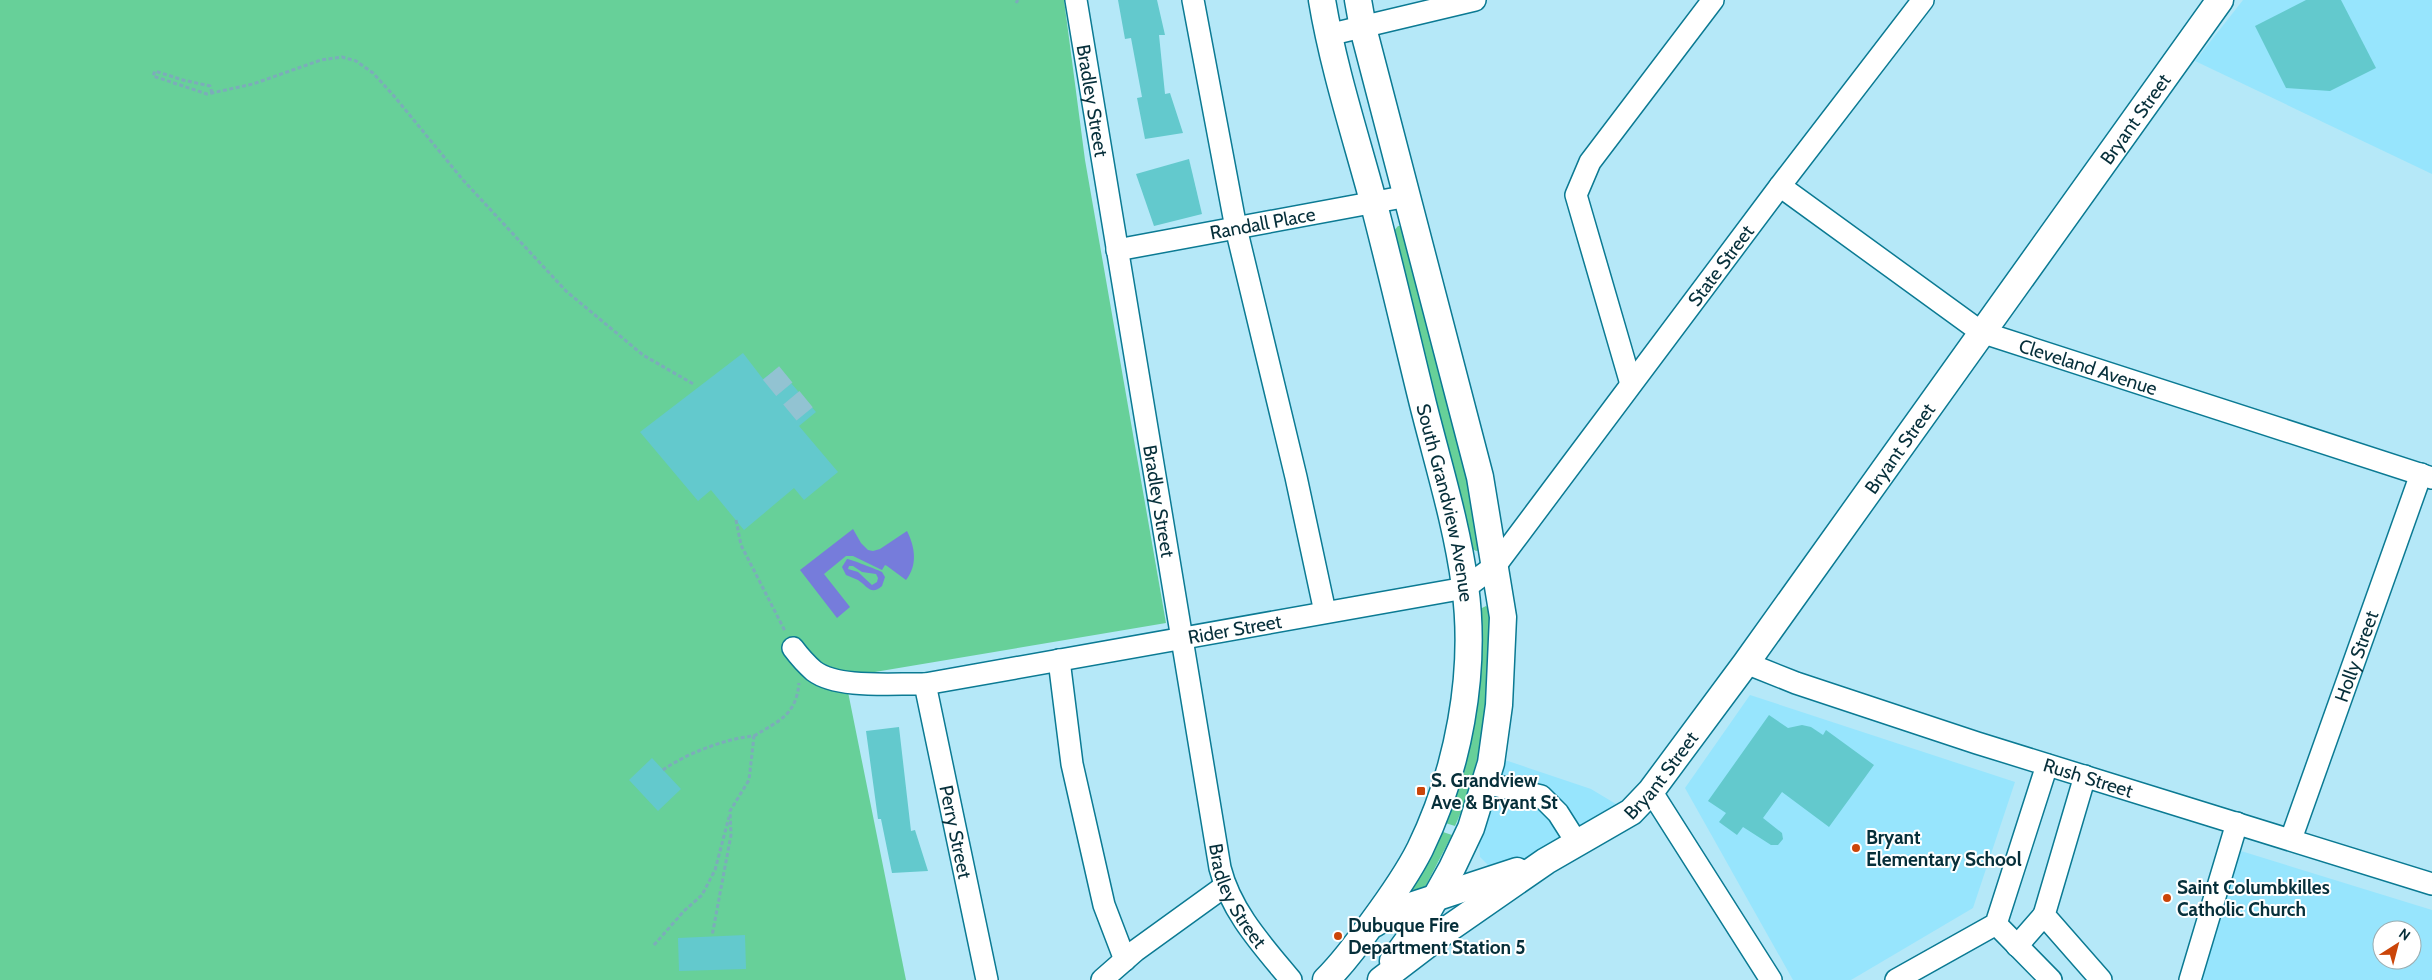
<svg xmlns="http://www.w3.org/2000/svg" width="2432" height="980" font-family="Cabin,sans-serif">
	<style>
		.built { fill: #97e5fd; fill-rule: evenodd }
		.green { fill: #67d099 }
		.water { fill: #767cdb; fill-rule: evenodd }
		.building { fill: #63c9cd }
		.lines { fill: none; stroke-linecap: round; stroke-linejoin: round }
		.minor-tunnel { stroke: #92c3d2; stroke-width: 21; stroke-dasharray: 21 11; stroke-linecap: butt }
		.minor-casing { stroke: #0b7a93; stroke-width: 24 }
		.major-casing { stroke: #0b7a93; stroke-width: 29 }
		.path { stroke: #7cacba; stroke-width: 3; stroke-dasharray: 4 2.5; stroke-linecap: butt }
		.minor { stroke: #fff; stroke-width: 21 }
		.major { stroke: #fff; stroke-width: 26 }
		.poi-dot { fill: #cb4509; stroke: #fff; stroke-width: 2 }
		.labels { text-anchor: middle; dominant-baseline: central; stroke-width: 4; stroke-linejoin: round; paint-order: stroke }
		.street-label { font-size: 19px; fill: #062f3a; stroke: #fff }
		.poi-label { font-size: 19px; font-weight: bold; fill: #062f3a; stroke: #fff; text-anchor: start }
	</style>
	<rect width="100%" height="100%" fill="#b5e8f8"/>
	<g class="built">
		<path d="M2243,0H2432V174L2195,61Z"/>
		<path d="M1750,695L2015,782L1973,908L1851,980H1793L1685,788Z"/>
		<path d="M1505,760L1591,789L1626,810L1545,855L1492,869L1480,857L1479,842Z"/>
		<path d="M2241,851L2432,910V980H2196ZM2382,930H2412V960H2382Z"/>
	</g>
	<g class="green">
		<path d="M0,0H1064L1085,160L1166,623L845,677L906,980H0Z"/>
		<path d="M1398,226H1402L1481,529V550L1476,551L1471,548L1393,232Z"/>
		<path d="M1486,606L1491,611L1485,728L1468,796L1455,826L1442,822L1480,609Z"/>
		<path d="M1440,831L1452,835L1423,891L1404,901Z"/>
	</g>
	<g class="water">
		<path d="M853,529L861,543L868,550L873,551L880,549L907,531C915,547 918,565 906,580L887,566L885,565L882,570L853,556H846L824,574L850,607L837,618L800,570Z"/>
		<path d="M847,559C850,559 878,570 882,572L885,577L882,586C871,596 867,586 858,580C854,578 850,577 846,575L842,567ZM849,566H853L862,572L876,574L878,578L877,582L872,585L858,572L848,569Z"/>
	</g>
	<g class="building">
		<path d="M1118,0H1157L1165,35H1159L1165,94L1170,93L1183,133L1145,139L1137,98L1142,97L1131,38L1125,39Z"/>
		<path d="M2306,0H2341L2376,68L2330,91L2286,88L2255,26Z"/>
		<path d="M1189,159L1202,214L1154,226L1136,174Z"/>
		<path d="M743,353L763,379L778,368L816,412L799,426L838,472L804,500L794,488L744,530L711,490L698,501L640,432Z"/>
		<path d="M1769,715L1788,728L1802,725L1811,727L1823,735L1826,730L1874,765L1829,827L1782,792L1763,818L1782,833L1783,839L1778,845H1771L1743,827L1737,835L1719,822L1726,813L1708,801Z"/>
		<path d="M899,727L911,831L915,830L928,871L892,873L881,819H878L866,731Z"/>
		<path d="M652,758L681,789L658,811L629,780Z"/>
		<path d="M745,935L746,969L679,971L678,938Z"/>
	</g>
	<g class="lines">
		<path class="minor-tunnel" d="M771,373L808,418"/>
		<defs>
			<g id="minor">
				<path id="s1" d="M1076,0L1220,868C1231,912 1263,946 1291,980"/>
				<path d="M1193,0L1236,228L1296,477L1325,612"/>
				<path d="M1328,35L1475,0"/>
				<path id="s2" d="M1780,186L1981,332L2432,478"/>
				<path id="s3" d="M1117,250L1408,196"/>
				<path d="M1631,384L1576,195L1590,162L1713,0"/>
				<path id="s4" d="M793,648C799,656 806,664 814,671C838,689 895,683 925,684L1465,588L1496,565L1780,186L1923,0"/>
				<path d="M1059,660L1072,764L1104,905L1125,960"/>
				<path id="s5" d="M1746,663L1796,683L1977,743L2432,884"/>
				<path id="s6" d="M925,684L987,980"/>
				<path d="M2085,776L2044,915L2101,980"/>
				<path d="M1485,783L1541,796L1558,813L1577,843"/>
				<path d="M1651,791L1771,980"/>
				<path id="s7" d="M2291,839L2421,474"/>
				<path d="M1996,924L2051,980"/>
				<path d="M2017,946L2044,915"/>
				<path d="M1102,980L1135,951L1225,886"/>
				<path d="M1896,980L1996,924L2047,765"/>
				<path d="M2190,980L2237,823"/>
			</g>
			<g id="major">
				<path id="s8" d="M1322,0C1333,66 1354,131 1372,197C1390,265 1406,335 1423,404C1438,464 1457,525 1465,586C1477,673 1458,771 1420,849C1407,875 1389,900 1372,923C1358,943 1343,963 1326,980"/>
				<path d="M1358,0L1363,28L1480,477L1503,617L1499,705L1491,763L1471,828L1452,868L1423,920L1393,961"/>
				<path d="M1374,924L1395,911L1517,871"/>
				<path id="s9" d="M1381,980L1448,929L1546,861L1631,812L1651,791L1746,663L2220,0"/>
			</g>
		</defs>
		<use href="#minor" class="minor-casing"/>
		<use href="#major" class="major-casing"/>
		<g class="path">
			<path d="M1016,3L1018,0"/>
			<path d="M212,93L210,86L183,80L155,71L153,76L207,94L253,84L321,60L342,57L356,61L373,73L394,96L463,180L566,291L643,355L695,385"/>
			<path d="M736,520L741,545L785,631"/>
			<path d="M754,736C780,720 796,715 799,683"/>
			<path d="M663,770C685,754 727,738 754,736L749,780L730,811L731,835L712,936"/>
			<path d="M654,945L684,911L702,895L715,870L729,817"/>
		</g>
		<use href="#minor" class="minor"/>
		<use href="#major" class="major"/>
	</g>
	<g class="poi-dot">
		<rect x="1416" y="786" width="10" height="10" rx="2.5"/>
		<circle cx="1856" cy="848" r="5"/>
		<circle cx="2167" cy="898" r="5"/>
		<circle cx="1338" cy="936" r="5"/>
	</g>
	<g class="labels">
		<g class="street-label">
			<text stroke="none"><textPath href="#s1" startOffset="102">Bradley Street</textPath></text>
			<text stroke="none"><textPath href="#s9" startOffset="1159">Bryant Street</textPath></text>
			<text stroke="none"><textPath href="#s3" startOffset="148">Randall Place</textPath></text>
			<text stroke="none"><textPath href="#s4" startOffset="1106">State Street</textPath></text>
			<text stroke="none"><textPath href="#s2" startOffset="361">Cleveland Avenue</textPath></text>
			<text stroke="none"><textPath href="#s9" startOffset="754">Bryant Street</textPath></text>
			<text stroke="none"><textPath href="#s1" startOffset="508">Bradley Street</textPath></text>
			<text stroke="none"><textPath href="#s8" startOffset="518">South Grandview Avenue</textPath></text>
			<text stroke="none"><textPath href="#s4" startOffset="459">Rider Street</textPath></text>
			<text stroke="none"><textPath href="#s7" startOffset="194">Holly Street</textPath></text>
			<text stroke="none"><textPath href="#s9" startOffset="349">Bryant Street</textPath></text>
			<text stroke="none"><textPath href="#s5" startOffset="361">Rush Street</textPath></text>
			<text stroke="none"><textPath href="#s6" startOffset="151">Perry Street</textPath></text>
			<text stroke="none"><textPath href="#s1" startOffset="912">Bradley Street</textPath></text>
		</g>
		<g class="poi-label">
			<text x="1431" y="780">S. Grandview<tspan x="1431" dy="22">Ave &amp; Bryant St</tspan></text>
			<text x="1866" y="837">Bryant<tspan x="1866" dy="22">Elementary School</tspan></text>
			<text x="2177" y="887">Saint Columbkilles<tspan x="2177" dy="22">Catholic Church</tspan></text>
			<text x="1348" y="925">Dubuque Fire<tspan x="1348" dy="22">Department Station 5</tspan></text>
		</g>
	</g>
	<g transform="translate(2397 945) rotate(36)"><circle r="24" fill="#ffffff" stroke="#9bacb0"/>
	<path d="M0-4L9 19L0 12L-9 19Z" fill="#cb4509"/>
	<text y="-8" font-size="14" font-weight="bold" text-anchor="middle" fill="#062f3a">N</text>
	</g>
</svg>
